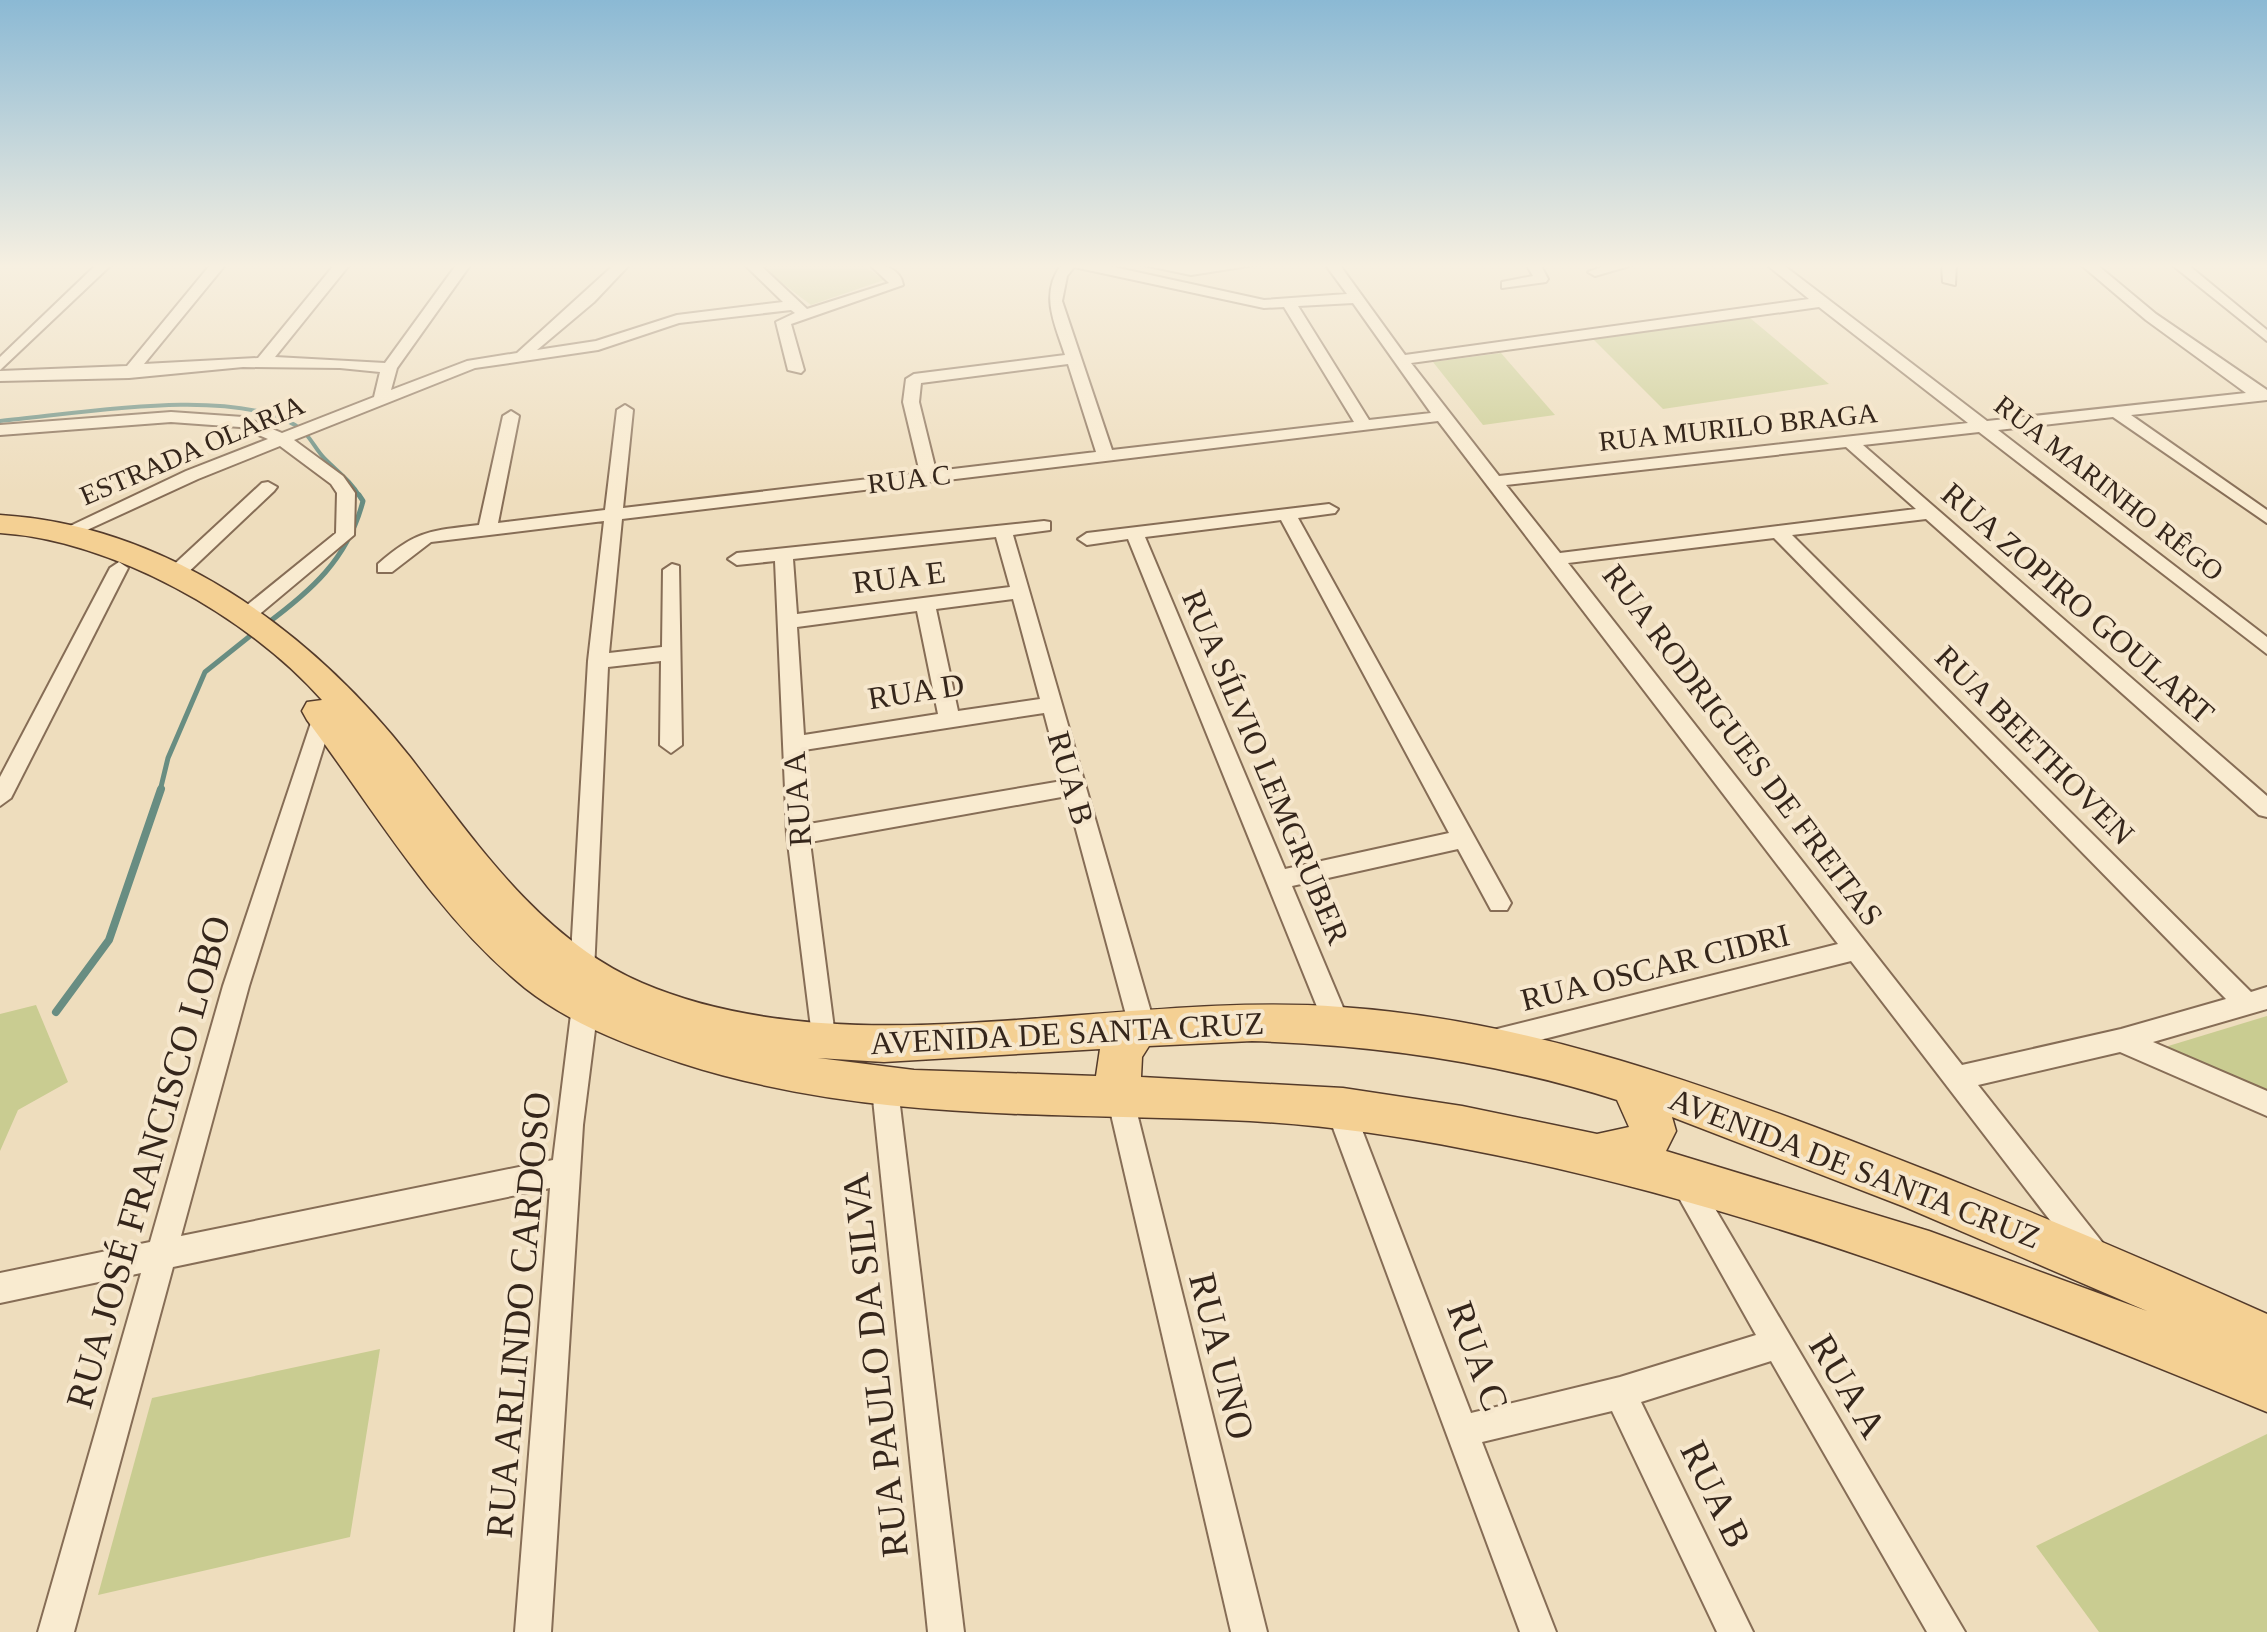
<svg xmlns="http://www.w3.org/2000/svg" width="2267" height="1632" font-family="'Times New Roman',serif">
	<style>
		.green { fill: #c9cc91 }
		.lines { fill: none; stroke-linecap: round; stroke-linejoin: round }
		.stream-far2 { stroke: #688d82; stroke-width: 4 }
		.stream-far1 { stroke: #688d82; stroke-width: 5 }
		.stream { stroke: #688d82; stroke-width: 8 }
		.minor-casing { stroke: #866d56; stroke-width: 4 }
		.primary-casing { stroke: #543b2b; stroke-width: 3 }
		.minor { fill: #f9ebd0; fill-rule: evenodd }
		.primary { fill: #f4d093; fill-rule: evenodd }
		.labels { text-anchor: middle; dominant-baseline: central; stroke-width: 8; stroke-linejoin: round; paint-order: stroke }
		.far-street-label { font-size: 28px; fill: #35261b; stroke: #f6e7cd }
		.street-label { font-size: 32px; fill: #35261b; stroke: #f6e7cd }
		.near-street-label { font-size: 38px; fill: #35261b; stroke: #f6e7cd }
	</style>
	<rect width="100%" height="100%" fill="#eeddbd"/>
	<g class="green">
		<path d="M757,264H861L884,280L811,305Z"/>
		<path d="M1750,318L1829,384L1663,409L1593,339Z"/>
		<path d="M1501,353L1555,415L1483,425L1433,362Z"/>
		<path d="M36,1005L68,1082L18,1110L0,1151V1014Z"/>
		<path d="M2267,1016V1100L2165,1047Z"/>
		<path d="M380,1349L350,1537L98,1595L152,1398Z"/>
		<path d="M2267,1434V1632H2099L2036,1546Z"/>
	</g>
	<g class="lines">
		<path class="stream-far2" d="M0,421C77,414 229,386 295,425C310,434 314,448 325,459C339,473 350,480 361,498"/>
		<g class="stream-far1">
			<path d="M265,625C311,591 348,559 363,501L359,495"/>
			<path d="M160,791L168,758L205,672L255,632"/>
		</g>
		<path class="stream" d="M56,1012L109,940L161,789"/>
		<defs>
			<g id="minor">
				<path d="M97,264H112L0,370V357Z"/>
				<path d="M211,264H226L144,364L258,358L335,264H350L275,357L385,363L457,264H471L397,368L391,390L467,361L517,353L615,264H630L594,302L537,350L596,341L677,315L783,302L744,264H759L807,309L889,283L869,264C883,264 901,269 903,285L791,324L804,370L801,373L788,370L776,322L795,313L791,310L679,323L598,350L475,368L294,440L343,476L355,493L354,535L250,622L243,624L233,618L236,614L336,533L337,493L331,484L280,446L198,479L74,536L68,535V527L186,471L268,439L240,427L171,422L0,435V425L171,412L243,417L282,433L374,397L380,372L340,368L243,367L129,378L0,381V371L127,366Z"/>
				<path d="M1062,264H1100L1264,300L1347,294L1325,264H1339L1405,355L1809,299L1766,264H1782L1987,421L2246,393L2146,320L2080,264H2096L2156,314L2267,390V400L2131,415L2267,510V523L2113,417L1998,430L2267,637V654L1979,432L1863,445L2267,796V817L2259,815L1926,519L1792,535L2251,992L2267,987V1009L2153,1042L2267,1091V1116L2120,1052L1978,1085L2102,1242L2107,1252L2102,1262L2092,1266L2082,1262L1851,961L1493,1052L1484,1049L1480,1041L1484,1033L1493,1030L1838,944L1438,421L622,519L609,653L662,647L663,570L672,564L679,566L682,745L671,753L660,745L661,661L608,667L594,972L591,979L582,982L573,979L570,972L588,661L604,521L431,542L392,572H378V564C417,530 430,531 479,525L503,416L511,411L519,416L498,523L605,510L617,410L625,405L633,410L623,508L920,473L903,402L906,379L914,374L1065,355C1055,324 1039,294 1062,264ZM1074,267L1264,308L1284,307L1354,422L1112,450L1062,301L1067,276ZM1353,303L1431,413L1369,420L1298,306ZM1819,307L1968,423L1499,476L1411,363ZM1068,364L1096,452L936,471L919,402L921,383ZM1846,447L1916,509L1560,553L1506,485ZM1774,538L2226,999L2121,1029L1962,1065L1568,563Z"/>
				<path d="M1139,264H1261L1191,275Z"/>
				<path d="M1526,264H1540L1548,279L1546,282L1502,288V282L1533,276Z"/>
				<path d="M1610,264H1636L1595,276L1588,272Z"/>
				<path d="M1942,264H1956L1955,285L1943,282Z"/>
				<path d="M2171,264H2187L2267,330V341Z"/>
				<path d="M268,482L277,487L274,491L181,579H167V571L262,483Z"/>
				<path d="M1329,504L1338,509L1335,513L1298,518L1511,903L1507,910H1491L1458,849L1292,886L1350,1024L1346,1032L1337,1035L1328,1032L1324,1024L1128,539L1087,545L1078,539L1087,533ZM1281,520L1449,833L1285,869L1145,537Z"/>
				<path d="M1044,521L1050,522V530L1013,535L1155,1026L1151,1034L1142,1037L1133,1034L1129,1026L1067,796L810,842L836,1044L832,1052L823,1055L814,1052L787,835L775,561L737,565L728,559L737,553ZM996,537L1010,587L797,614L793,559ZM1013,599L1040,699L958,711L936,609ZM917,611L938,714L804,735L797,627ZM1044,713L1062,781L809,824L804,750Z"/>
				<path d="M119,562L128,568L11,798L0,806V777L110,568Z"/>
				<path d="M323,710L333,717L249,986L181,1236L553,1160L572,1006L576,998L585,995L594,998L598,1006L583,1125L551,1632H515L550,1188L173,1267L74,1632H38L141,1273L0,1303V1273L150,1242L223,986L313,717Z"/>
				<path d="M885,1077L894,1080L898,1089L964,1632H928L872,1089L876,1080Z"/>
				<path d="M1120,1085L1130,1088L1133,1097L1267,1632H1231L1107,1097L1110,1088Z"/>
				<path d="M1340,1097L1350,1100L1354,1109L1471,1413L1620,1377L1756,1335L1670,1182L1674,1173L1684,1169L1694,1173L1965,1632H1927L1771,1361L1641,1402L1753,1632H1717L1612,1411L1482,1442L1556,1632H1520L1326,1109L1330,1100Z"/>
			</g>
			<path id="primary" d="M0,515C166,525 310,630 410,757C475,841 540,939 642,983C850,1072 1119,990 1341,1007C1518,1019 1684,1077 1849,1140C1990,1194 2129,1252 2267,1314V1412C2006,1304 1743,1202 1465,1149C1394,1135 1321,1125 1250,1121C1057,1112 866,1123 681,1063C626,1045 571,1024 525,988C435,915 375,811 307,720L302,711L307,702L322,700C248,616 112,540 0,533ZM1252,1041C1377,1045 1498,1062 1617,1100L1629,1127L1597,1134L1462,1106L1343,1088L1141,1077L1142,1057L1149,1046ZM1100,1049L1096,1076L914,1070L818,1058L884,1062ZM1672,1117L1905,1207L2147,1311L1929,1231L1666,1151L1676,1131Z"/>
		</defs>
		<use href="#minor" class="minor-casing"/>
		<use href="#primary" class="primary-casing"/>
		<use href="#minor" class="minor"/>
		<use href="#primary" class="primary"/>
	</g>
	<linearGradient id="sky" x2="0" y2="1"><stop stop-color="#8bb9d4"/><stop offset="0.54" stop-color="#f7f0e1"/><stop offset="1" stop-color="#f7f0e1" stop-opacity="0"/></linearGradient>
	<rect width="2267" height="493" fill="url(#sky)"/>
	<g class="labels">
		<g class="far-street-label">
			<text transform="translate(1738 427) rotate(-6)">RUA MURILO BRAGA</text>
			<text transform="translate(192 450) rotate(-23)">ESTRADA OLARIA</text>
			<text transform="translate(909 479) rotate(-7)">RUA C</text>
			<text transform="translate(2109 488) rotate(38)">RUA MARINHO RÊGO</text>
		</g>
		<g class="street-label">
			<text transform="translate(899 577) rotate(-7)">RUA E</text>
			<text transform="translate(2078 603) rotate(41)">RUA ZOPIRO GOULART</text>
			<text transform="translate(916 691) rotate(-9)">RUA D</text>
			<text transform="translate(1743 745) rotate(53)">RUA RODRIGUES DE FREITAS</text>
			<text transform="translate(2035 745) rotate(45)">RUA BEETHOVEN</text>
			<text transform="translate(1266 767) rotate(67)">RUA SÍLVIO LEMGRUBER</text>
			<text transform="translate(1071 778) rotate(74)">RUA B</text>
			<text transform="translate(797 799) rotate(-94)">RUA A</text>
			<text transform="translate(1655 967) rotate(-14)">RUA OSCAR CIDRI</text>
			<text transform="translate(1067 1033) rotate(-3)">AVENIDA DE SANTA CRUZ</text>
			<text transform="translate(1855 1168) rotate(21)">AVENIDA DE SANTA CRUZ</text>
		</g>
		<g class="near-street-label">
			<text transform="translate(148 1162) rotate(-74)">RUA JOSÉ FRANCISCO LOBO</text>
			<text transform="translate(518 1315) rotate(-85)">RUA ARLINDO CARDOSO</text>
			<text transform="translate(1222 1356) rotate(76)">RUA UNO</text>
			<text transform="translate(1478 1356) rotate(70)">RUA C</text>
			<text transform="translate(875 1365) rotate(-96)">RUA PAULO DA SILVA</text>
			<text transform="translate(1848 1386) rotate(59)">RUA A</text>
			<text transform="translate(1716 1494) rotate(64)">RUA B</text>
		</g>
	</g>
</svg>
